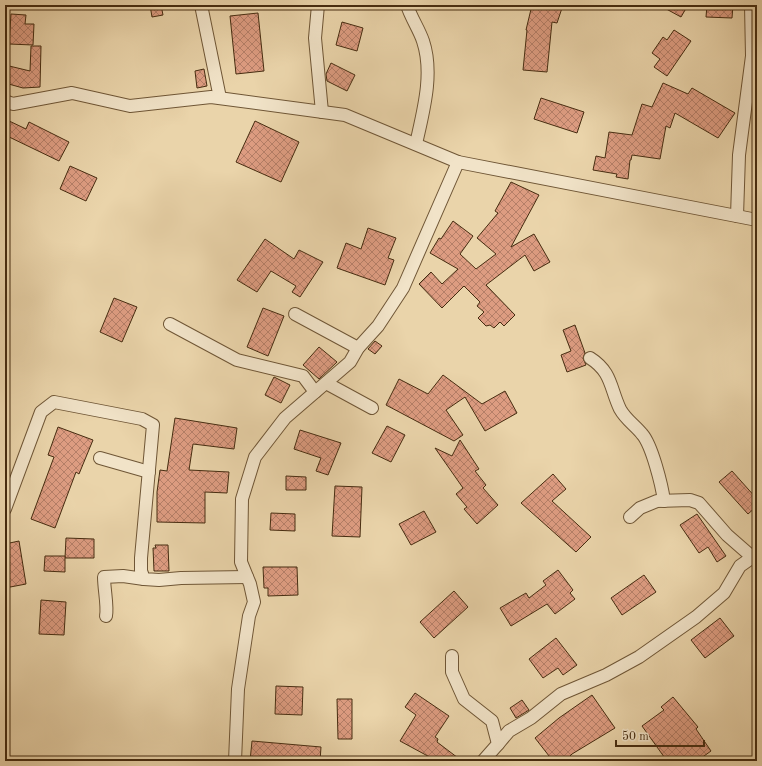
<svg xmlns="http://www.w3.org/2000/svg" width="762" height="766" font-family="'Old Standard TT',serif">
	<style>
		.building { fill: url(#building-cross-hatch); stroke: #462c10 }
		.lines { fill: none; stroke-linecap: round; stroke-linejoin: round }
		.minor-casing { stroke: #6f5636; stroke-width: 14 }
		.minor { stroke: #f1e3c8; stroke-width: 12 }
	</style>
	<defs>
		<pattern id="building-cross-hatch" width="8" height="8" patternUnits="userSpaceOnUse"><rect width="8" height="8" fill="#dd9c81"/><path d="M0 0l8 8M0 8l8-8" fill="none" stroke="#b57f68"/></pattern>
	</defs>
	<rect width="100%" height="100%" fill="#ead4aa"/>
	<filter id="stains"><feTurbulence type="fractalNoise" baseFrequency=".005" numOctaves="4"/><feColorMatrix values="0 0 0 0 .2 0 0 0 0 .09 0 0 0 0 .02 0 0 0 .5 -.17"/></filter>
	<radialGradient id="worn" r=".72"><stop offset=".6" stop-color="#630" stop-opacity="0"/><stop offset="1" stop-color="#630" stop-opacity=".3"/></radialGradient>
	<g class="building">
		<path d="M150,5H161L163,15L152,17Z"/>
		<path d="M532,5H563L557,23L552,22L547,72L523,70L527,30H526Z"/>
		<path d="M659,5H688L681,17Z"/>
		<path d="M707,5H733L732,18L706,17Z"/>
		<path d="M258,13L264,71L236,74L230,16Z"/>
		<path d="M11,14L26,15L25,24H34L33,45L9,44Z"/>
		<path d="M342,22L363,28L357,51L336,45Z"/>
		<path d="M674,30L691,41L667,76L654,67L660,59L652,53L663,37L667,40Z"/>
		<path d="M31,46H41L40,87L23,88L5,83V65L30,71Z"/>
		<path d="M331,63L355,75L347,91L327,81L326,74Z"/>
		<path d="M204,69L207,86L197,88L195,71Z"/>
		<path d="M663,83L688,94L692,88L735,113L718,138L675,113L670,128L666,126L660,159L632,155L631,160H630L628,179L616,177L617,174L593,170L596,156L605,158L609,132L632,135L642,104L652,107Z"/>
		<path d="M541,98L584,112L577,133L534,119Z"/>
		<path d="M5,119L26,129L29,122L69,142L59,161L5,135Z"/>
		<path d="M255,121L299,142L281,182L236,162Z"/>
		<path d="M70,166L97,178L86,201L60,189Z"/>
		<path d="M511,182L539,195L511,247L534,234L550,262L534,271L525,255L486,285L515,315L504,326L500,322L494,328L490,325L486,326L478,318L484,312L477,306L480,302L464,286L442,308L419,284L431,272L442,284L458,269L430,253L439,238L441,239L453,221L473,236L460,254L476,269L496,254L477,238L498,213L495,211Z"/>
		<path d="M368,228L396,238L388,258L394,260L385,285L337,268L346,243L361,249Z"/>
		<path d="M265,239L294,259L299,250L323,262L300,297L292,292L296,286L271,271L257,292L237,280Z"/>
		<path d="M114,298L137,307L122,342L100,332Z"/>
		<path d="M263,308L284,316L268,356L247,347Z"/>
		<path d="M575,325L585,353L583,358L586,365L567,372L561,355L571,351L563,330Z"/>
		<path d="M375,341L382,346L375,354L368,349Z"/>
		<path d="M319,347L337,362L319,379L303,365Z"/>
		<path d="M443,375L482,404L505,391L517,413L485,431L465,397L446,410L463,435L454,441L386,405L399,379L428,394Z"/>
		<path d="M274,377L290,385L281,403L265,395Z"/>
		<path d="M175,418L237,428L234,449L193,444L189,470L229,472L227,493L205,492V523L157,522V492L160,470L167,471Z"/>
		<path d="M387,426L405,435L391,462L372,453Z"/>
		<path d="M58,427L93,440L79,474L76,472L55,528L31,519L54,457L48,455Z"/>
		<path d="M300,430L341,443L328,475L316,471L321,458L294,449Z"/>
		<path d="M460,440L479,469L475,471L486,485L483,488L498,505L477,524L464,509L467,507L456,494L463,488L435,448L452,456Z"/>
		<path d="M732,471L757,499V506L748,514L719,482Z"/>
		<path d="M553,474L566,489L552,501L591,537L576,552L521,503Z"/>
		<path d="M286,476L306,477V490H286Z"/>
		<path d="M335,486L362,487L360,537L332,536Z"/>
		<path d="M424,511L436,532L411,545L399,524Z"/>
		<path d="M271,513L295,514V531L270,530Z"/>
		<path d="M697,514L726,556L717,562L708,547L699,553L680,525Z"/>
		<path d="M66,538L94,539V558H65Z"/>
		<path d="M19,541L26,584L5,588V544Z"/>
		<path d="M155,545H168L169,571H154L153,548H156Z"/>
		<path d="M45,556H65V572L44,571Z"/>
		<path d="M263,567H297L298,595L268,596V588H264Z"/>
		<path d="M558,570L573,590L570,593L575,599L555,614L547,604L511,626L500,608L526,593L529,598L546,585L543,581Z"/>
		<path d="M644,575L656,592L622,615L611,598Z"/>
		<path d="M454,591L468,607L434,638L420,622Z"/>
		<path d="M41,600L66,602L64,635L39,634Z"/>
		<path d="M720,618L734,636L705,658L691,640Z"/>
		<path d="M556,638L577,665L563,675L558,668L543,678L529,659Z"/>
		<path d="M276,686L303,687L302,715L275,714Z"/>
		<path d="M415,693L449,716L435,737L438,739L437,742L462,761H437L400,741L416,715L405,707Z"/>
		<path d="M592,695L615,728L572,754L565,761H553L535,738L559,718Z"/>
		<path d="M673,697L698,727L696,729L711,751L697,761H667L642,726L664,710L661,707Z"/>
		<path d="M337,699H352V739H338Z"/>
		<path d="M522,700L529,710L516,718L510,708Z"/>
		<path d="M252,741L321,747L320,761H250Z"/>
	</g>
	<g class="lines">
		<defs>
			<g id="minor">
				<path d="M201,5L220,98"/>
				<path d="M318,5L315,38L322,112"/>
				<path d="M407,5C411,18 419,29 423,41C434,74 423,112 416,144"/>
				<path d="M5,101L13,104L72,93L130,106L211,97L345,115L458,162L757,220"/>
				<path d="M737,216L739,155L752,56L751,5"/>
				<path d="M295,314L358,348"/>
				<path d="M170,324L237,360L303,376L315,392"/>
				<path d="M590,358C612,372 610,388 620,409C626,420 635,425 642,434C652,445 662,486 664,501"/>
				<path d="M326,383L372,408"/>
				<path d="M100,458L149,472"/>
				<path d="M5,509L41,412L54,402L142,419L153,425L141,558V571L144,579L159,580L181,578L247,577"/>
				<path d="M630,517L640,508L657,501L690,500L699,503L727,535L751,556"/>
				<path d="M106,616C108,607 104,589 104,577L123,576L144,579"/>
				<path d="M452,656V672L464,699L492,721L498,744L483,761"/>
				<path d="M498,744L509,731L531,718L561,694L606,675L639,657L696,617L724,593L740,566L757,554"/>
				<path d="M235,761L238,689L249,616L254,602L250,584L241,562L242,499L255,457L285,418L350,362L358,348L378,326L403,288L458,162"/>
			</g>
		</defs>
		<use href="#minor" class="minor-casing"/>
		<use href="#minor" class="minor"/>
	</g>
	<rect width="762" height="766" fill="none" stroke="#ead4aa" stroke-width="20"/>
	<rect x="6" y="6" width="750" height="754" fill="none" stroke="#462c10" stroke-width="2"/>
	<rect x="10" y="10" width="742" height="746" fill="none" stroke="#462c10"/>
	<path d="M616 740v6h88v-6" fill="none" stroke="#462c10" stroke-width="2"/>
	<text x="622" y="740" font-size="12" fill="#462c10" stroke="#f1e3c8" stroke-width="3" paint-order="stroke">50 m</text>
	<rect width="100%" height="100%" filter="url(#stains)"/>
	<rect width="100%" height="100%" fill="url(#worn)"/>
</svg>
